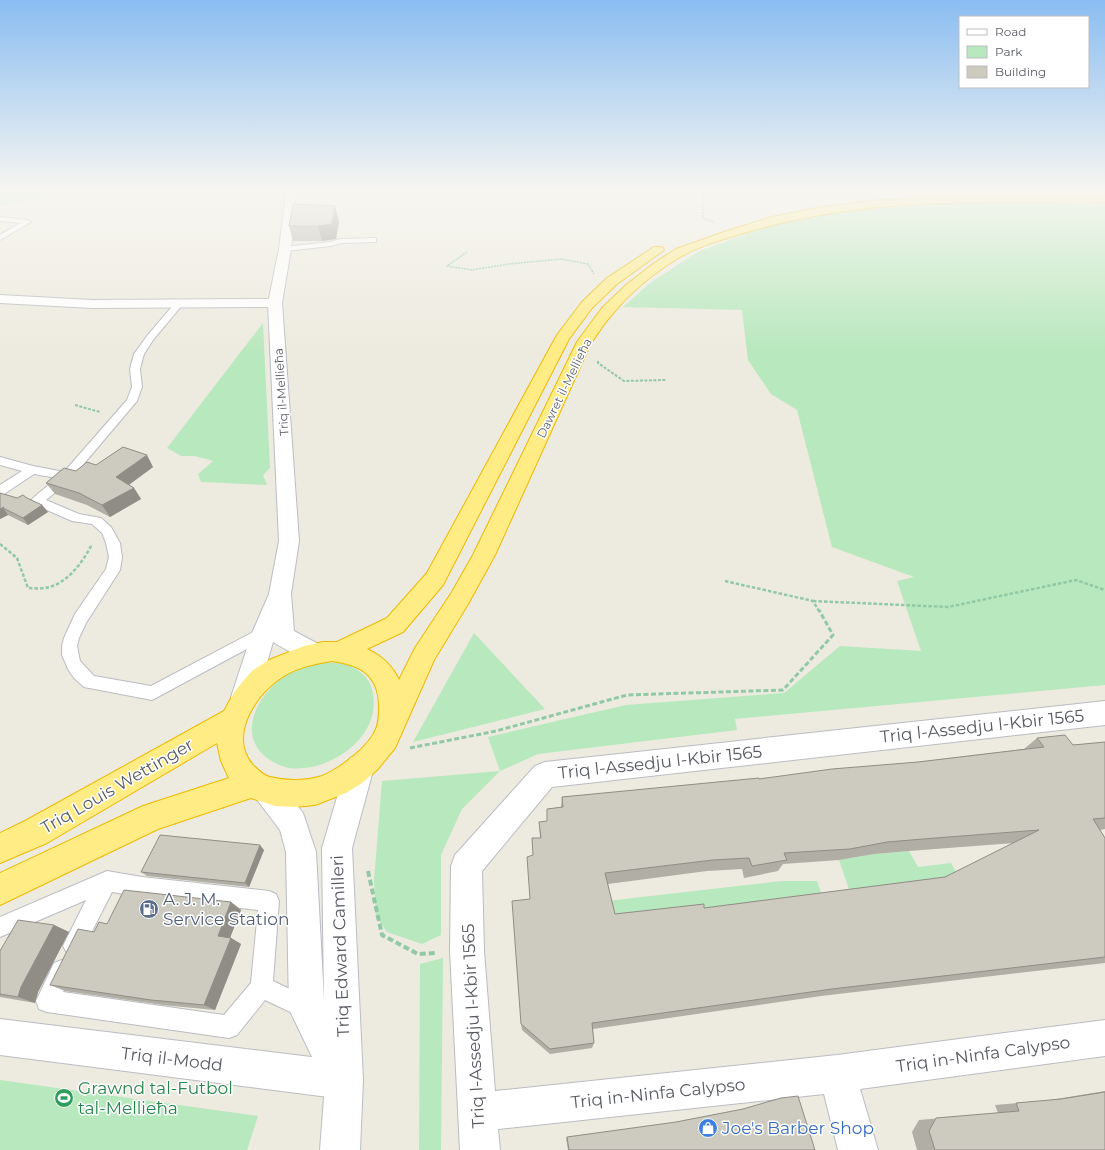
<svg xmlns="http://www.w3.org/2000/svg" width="1105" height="1150" font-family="Montserrat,sans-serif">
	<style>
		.green { fill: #b8e8bd }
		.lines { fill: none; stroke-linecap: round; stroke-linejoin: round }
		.lane-casing { stroke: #babcc3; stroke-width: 2 }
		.street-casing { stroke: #babcc3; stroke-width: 2 }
		.secondary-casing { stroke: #babdc5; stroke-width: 2 }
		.highway-casing { stroke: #ecb900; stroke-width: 2 }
		.path-far4 { stroke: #91c9a6; stroke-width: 1.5; stroke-dasharray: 2 1; stroke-linecap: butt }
		.path-far3 { stroke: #91c9a6; stroke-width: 2; stroke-dasharray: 3 1.5; stroke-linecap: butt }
		.path-far2 { stroke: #91c9a6; stroke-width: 2.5; stroke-dasharray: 3.5 2; stroke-linecap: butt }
		.path-far1 { stroke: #91c9a6; stroke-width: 3; stroke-dasharray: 5 2.5; stroke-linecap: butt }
		.path { stroke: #91c9a6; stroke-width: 4; stroke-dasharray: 6 3; stroke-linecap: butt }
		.lane { fill: #fff; fill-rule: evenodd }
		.street { fill: #fff; fill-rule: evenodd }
		.secondary { fill: #fff; fill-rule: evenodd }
		.highway { fill: #ffec84; fill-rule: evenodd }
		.wall { fill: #b0aea5; fill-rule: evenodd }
		.shaded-wall { fill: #908d86 }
		.building { fill: #cdcac0; stroke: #908d86; fill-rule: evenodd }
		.labels { text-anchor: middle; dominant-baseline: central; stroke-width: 3; stroke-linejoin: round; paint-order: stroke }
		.far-street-label { font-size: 12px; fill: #585b62; stroke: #fff }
		.near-street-label { font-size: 17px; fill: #585b62; stroke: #fff }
		.near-service-label { font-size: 17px; fill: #4e5e75; stroke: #fff; text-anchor: start }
		.near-leisure-label { font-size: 17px; fill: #27864d; stroke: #fff; text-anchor: start }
		.near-shop-label { font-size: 17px; fill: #366cbe; stroke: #fff; text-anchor: start }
	</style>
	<rect width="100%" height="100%" fill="#edebdf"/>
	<g class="green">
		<path d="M0,191H75L0,206Z"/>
		<path d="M939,203L1105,204V685L735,719L737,730L538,754L500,771L462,809L441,855V935L422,944L387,932L376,916L374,880L382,781L500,771L488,737L626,705L784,693L840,646L921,651L897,581L914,577L832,547L797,410L771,394L748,360L742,310L623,307L650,283L699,251L766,227L847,210Z"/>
		<path d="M263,323L270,468L263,475L267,485L201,482L198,474L213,461L195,456H181L167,448Z"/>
		<path d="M474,633L545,709L413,742Z"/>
		<path d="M326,662C332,663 339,663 344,664C357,667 369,677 372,689C382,727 349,757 316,766C307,768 294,770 285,767C233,750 249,700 286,675C298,667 312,664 326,662Z"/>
		<path d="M909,851L918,867L951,863L962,883L852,898L839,860L874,854Z"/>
		<path d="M781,881H817L824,901L610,924L607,901Z"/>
		<path d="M443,958L441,1150H419L420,964Z"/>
		<path d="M0,1080L258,1116L247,1150H0Z"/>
	</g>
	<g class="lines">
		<defs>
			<g id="lane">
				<path d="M0,217L27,220L31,222L0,240V235L20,223L0,221Z"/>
				<path d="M373,238H376V242L341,243L331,246L285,251L281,249L285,247L330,242L340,239Z"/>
				<path d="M179,301L183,304L153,340L144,354L140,369L142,387L137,401L71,479L46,500L79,514L101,518L111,527L120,543L122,557L120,570L86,623L79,638L77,646L80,661L94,676L151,686L259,629L264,627L269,629L272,633L269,637L152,700L84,687L74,678L68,669L62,655V646L64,638L75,614L106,569L109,557L106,543L102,533L92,524L72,521L33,504L31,501L33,498L57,478L34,474L4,494L0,495V485L22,471L0,465V457L33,466L64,472L127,400L132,387L130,369L134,354L147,336L176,302Z"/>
				<path d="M107,871L142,877L269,891L276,894L279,901L273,981L313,1000L316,1008L313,1016L305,1019L265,1000L237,1035L229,1038L47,1012L39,1009L36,1001L54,963L62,960L70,963L73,971L63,992L224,1015L251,983L258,910L142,897L112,892L81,953L74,957L67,953L63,946L86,900L0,937V917Z"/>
			</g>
			<g id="street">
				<path d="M0,295L92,300L275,299L280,300L282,303L280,306L275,307L92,308L0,303Z"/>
				<path d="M1105,701V725L552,787L482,871L484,951L495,1091L837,1055L1105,1020V1056L860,1089L878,1150H838L824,1094L498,1129L500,1150H460L450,951L451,866L455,855L535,766L545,762Z"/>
				<path d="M0,1019L344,1061L357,1067L363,1080L357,1093L344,1099L0,1055Z"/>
			</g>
			<g id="secondary">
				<path d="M286,191H296L291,249L282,303L299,541L291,594L294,631L322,646L325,653L322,660L313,663L304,660L273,642L257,697L253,705L244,708L235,705L231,697L252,633L269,594L279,541L268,303L279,249Z"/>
				<path d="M360,754L370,758L374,767L352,848L363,1080L360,1150H320L325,1084L289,1009L286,852L280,830L258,801L254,791L258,781L268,777L278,781L303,813L316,852L324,1001L322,848L346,767L350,758Z"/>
			</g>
			<path id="highway" d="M963,196H1105V202C986,202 866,197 751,231C727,238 701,245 680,257C655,272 629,293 611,316C603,324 598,334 591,343L495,555L468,604L434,660L395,748L377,770L362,783L346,793L315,805L295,807L275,806L251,798L158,829L0,905V873L143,806L229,778L221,761L217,743L47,843L0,863V833L25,821L224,711L235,691L244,680L253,670L269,660L304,646L323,642H337L387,618L427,573L557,335L582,302L607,278L654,247H662L664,250L617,284L592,308L569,339L443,585L403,632L367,649C382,656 392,665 399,680L415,648L452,592L473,555L577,342L602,308L626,285L653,264L676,249L727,231L772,217L822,207L869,201ZM332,661C360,665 378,674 379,705C379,713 379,722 376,729C369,747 339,769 322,776C307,781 286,781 270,777C264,776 258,770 253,765C229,738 253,698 278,680C294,668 313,664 332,661Z"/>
		</defs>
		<use href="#lane" class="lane-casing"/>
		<use href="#street" class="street-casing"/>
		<use href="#secondary" class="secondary-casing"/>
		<use href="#highway" class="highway-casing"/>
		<g class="path-far4">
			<path d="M652,191H663"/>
			<path d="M703,191V218L713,222"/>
			<path d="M467,252L447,266L472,270L509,264L561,259L588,264L594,274"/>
		</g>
		<g class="path-far3">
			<path d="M598,361V363L624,381L666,380"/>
			<path d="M75,405L100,412"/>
		</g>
		<g class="path-far2">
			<path d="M0,544L17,558L28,588C33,588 39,589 44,588C66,586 83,562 92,544"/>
			<path d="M725,581L813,601L819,611"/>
			<path d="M813,601L948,607L1076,580L1105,590"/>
		</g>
		<path class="path-far1" d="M410,748L496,731L627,695L783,690L833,635L819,610"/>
		<path class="path" d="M368,871L382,935L418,954L437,953"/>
		<use href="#lane" class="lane"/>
		<use href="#street" class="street"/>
		<use href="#secondary" class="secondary"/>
		<use href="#highway" class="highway"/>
	</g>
	<g class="wall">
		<path d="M339,221L336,239L322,241H293L289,226Z"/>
		<path d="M96,465L153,467L129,485L134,488L141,499L110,517L87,505L55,494L46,483L76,471Z"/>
		<path d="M0,493L17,498H27L42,505L48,512L28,525L8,515L0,519Z"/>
		<path d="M1037,738L1073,745L1105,742V829L1100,830L1105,838V963L821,996L593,1029L594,1043L592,1048L550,1054L522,1030L521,1024L533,855L532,838H540L539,822L547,821V809L561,807L562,797L759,779L918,762L1024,749ZM1014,843L945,877L704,908L615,914L608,884L707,871L742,869L744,878L778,871L783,864L839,860L874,854L909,851Z"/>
		<path d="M264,850L249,887L147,876L141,872Z"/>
		<path d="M231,902L241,910L230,937L231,938L241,944L215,1010L163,1005L65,991L50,985L94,932L107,924Z"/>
		<path d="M54,925L69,932L38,992L35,1003L0,997V951Z"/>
		<path d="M1105,1091V1150H917L912,1132L919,1120L998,1113L995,1105L1050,1100Z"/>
		<path d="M567,1137L815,1150H568L566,1138Z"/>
	</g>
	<g class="shaded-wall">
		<path d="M335,206L339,221L336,239L322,241L318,226Z"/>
		<path d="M147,455L153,467L123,489L116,477Z"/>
		<path d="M134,488L141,499L110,517L102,505Z"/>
		<path d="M42,505L48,512L28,525L23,518Z"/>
		<path d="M3,508L8,515L0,519V509Z"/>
		<path d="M260,845L264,850L249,887L245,883Z"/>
		<path d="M231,902L241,910L228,943L218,936Z"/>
		<path d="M54,925L69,932L38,992L35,1003L18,997L21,987Z"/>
		<path d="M231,938L241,944L215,1010L204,1005Z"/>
	</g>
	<g class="building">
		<path d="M293,204L335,206L332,224L318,226H289Z"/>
		<path d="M123,447L147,455L116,477L134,488L102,505L79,493L46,483L64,468L76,471L87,462L96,465Z"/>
		<path d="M0,493L17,498L23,495L27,498L42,505L23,518L3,508L4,507L0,509Z"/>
		<path d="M1065,735L1073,745L1105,742V818L1093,819L1105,838V957L832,989L592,1023L594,1043L550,1049L521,1024L512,901L530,899L527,857L533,855L532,838H541L539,822L547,821V809L563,807L562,797L759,778V779L832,769L918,762L1044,747L1037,738ZM1039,830L945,877L704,908V904L615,914L605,873L713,860L749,858L752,866L787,860L784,853L850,849L887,842L923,839Z"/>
		<path d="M160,835L260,845L245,883L141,872Z"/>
		<path d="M124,890L231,902L218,936L231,938L204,1005L151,1000L50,985L78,929L94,932L99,922L107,924Z"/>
		<path d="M18,920L54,925L21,987L18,997L0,994V951Z"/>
		<path d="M1105,1092V1150H935L929,1131L936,1118L1019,1111L1016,1103L1061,1099Z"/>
		<path d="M798,1096L815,1150H569L567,1137L676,1122L743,1109L781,1098Z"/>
	</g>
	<linearGradient id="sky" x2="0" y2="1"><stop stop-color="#8abdf1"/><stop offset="0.54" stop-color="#f7f6f1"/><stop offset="1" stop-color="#f7f6f1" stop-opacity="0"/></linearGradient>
	<rect width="1105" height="352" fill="url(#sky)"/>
	<defs>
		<symbol id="fuel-disc" viewBox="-11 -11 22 22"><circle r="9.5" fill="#5c6f8a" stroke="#fff"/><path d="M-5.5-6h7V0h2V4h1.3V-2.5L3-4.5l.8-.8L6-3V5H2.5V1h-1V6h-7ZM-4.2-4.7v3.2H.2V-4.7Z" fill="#fff"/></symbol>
		<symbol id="stadium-disc" viewBox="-11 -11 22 22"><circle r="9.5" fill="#2e9e5b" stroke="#fff"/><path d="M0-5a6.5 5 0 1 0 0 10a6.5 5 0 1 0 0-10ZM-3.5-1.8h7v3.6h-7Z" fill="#fff"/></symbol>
		<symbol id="shop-disc" viewBox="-11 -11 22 22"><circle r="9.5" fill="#3f7fe0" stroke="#fff"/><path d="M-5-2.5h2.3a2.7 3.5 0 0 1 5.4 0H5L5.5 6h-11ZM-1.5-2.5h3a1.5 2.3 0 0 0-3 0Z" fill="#fff"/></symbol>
	</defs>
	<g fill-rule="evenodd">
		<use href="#fuel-disc" x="138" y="898" width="22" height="22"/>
		<use href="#stadium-disc" x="53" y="1087" width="22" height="22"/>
		<use href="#shop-disc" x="697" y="1117" width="22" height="22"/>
	</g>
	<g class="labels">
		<g class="far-street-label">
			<text transform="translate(564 388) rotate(-64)">Dawret il-Mellieħa</text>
			<text transform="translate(281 392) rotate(-94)">Triq il-Mellieħa</text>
		</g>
		<g class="near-street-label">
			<text transform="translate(982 726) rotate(-6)">Triq l-Assedju l-Kbir 1565</text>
			<text transform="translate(660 762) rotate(-6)">Triq l-Assedju l-Kbir 1565</text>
			<text transform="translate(117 786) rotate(-30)">Triq Louis Wettinger</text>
			<text transform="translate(340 946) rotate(-92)">Triq Edward Camilleri</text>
			<text transform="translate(473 1026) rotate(-93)">Triq l-Assedju l-Kbir 1565</text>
			<text transform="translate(983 1054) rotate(-8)">Triq in-Ninfa Calypso</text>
			<text transform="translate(172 1059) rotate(7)">Triq il-Modd</text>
			<text transform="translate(658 1093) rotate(-6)">Triq in-Ninfa Calypso</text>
		</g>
		<g class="near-service-label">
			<text x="163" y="899">A. J. M.<tspan x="163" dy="20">Service Station</tspan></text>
		</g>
		<g class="near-leisure-label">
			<text x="78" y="1088">Grawnd tal-Futbol<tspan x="78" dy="20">tal-Mellieħa</tspan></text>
		</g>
		<g class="near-shop-label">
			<text x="722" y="1128">Joe's Barber Shop</text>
		</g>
	</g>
	<rect x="959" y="16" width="130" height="72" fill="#ffffff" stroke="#bcbdc0"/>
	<rect x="967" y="29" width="20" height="6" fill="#ffffff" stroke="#bcbdc0"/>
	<text x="995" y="36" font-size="12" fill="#585b62">Road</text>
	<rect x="967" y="46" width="20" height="12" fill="#b8e8bd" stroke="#bcbdc0"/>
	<text x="995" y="56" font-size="12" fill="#585b62">Park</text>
	<rect x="967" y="66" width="20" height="12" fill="#cdcac0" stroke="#bcbdc0"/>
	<text x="995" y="76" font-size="12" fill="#585b62">Building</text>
</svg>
